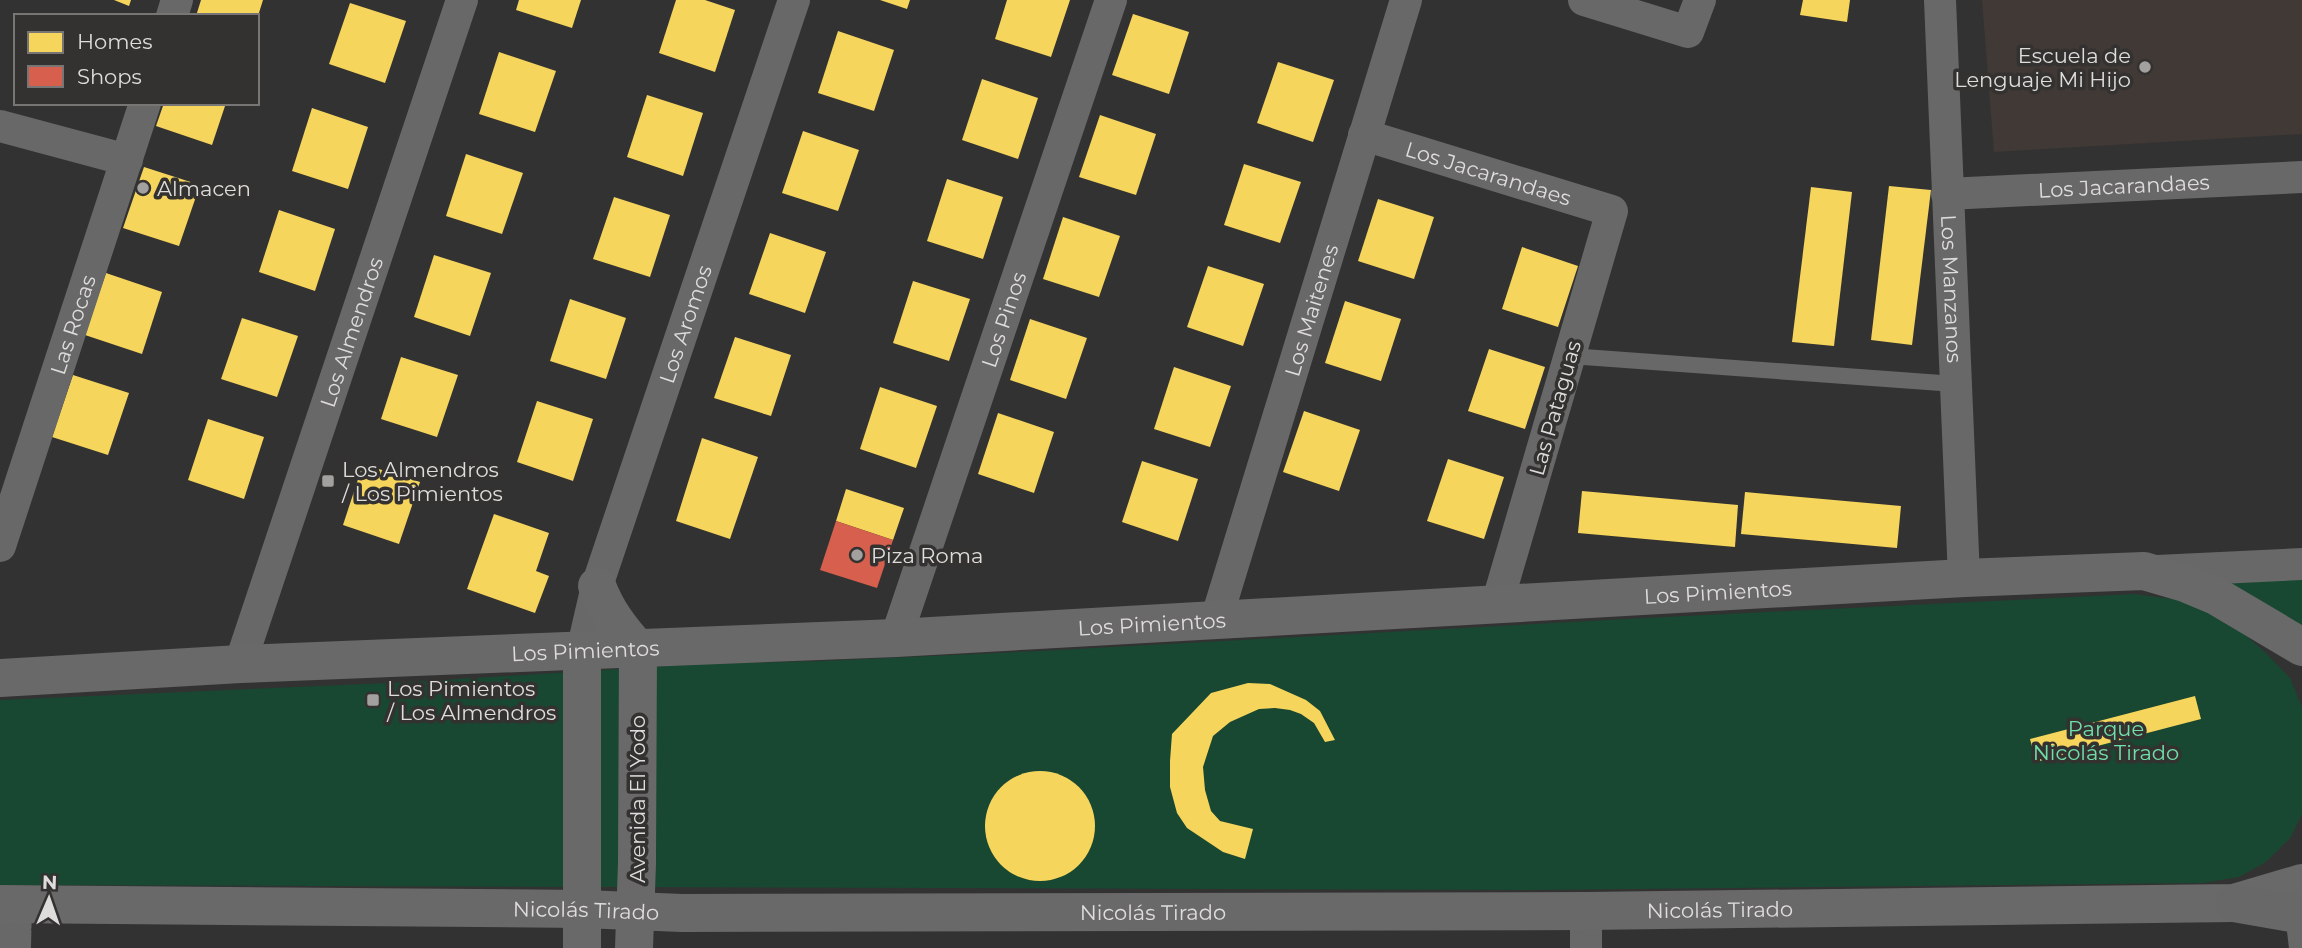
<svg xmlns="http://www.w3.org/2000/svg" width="2302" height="948" font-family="Montserrat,sans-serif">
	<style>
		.built { fill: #403935 }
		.green { fill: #184732 }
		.homes { fill: #f6d55c }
		.shops { fill: #d6604d }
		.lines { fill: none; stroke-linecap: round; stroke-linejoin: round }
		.lane { stroke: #686868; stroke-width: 16 }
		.street { stroke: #686868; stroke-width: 32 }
		.secondary { stroke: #6a6969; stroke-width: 38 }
		.primary { stroke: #696868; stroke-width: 38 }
		.poi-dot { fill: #a3a1a0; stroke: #343231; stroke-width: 2.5 }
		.labels { text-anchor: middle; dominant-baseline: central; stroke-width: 7; stroke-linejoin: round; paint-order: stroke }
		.poi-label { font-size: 21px; fill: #dfdddc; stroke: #343231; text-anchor: start }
		.street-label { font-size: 21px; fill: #dfdddc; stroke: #343231 }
		.park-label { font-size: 21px; fill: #6fdfa8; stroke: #343231 }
	</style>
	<rect width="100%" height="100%" fill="#333232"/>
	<path class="built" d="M1982,0H2302V134L1994,152Z"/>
	<g class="green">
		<path d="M2302,572V635L2229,582Z"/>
		<path d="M2134,594L2173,599L2206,609L2236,627L2266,653L2290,678L2302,707V814L2291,837L2266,862L2239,877L2203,883L1534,890L0,885V700L410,682L699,664L823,661L1040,651L1645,618Z"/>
	</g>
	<g class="homes">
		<path d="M114,0H131L129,6Z"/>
		<path d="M201,0H263L258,16H196Z"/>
		<path d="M519,0H581L572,28L516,10Z"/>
		<path d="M676,0H705L735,10L715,72L659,53Z"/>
		<path d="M880,0H910L907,9Z"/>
		<path d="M1007,0H1070L1051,57L995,39Z"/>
		<path d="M1803,0H1850L1847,22L1800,15Z"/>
		<path d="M350,3L406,21L385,83L329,64Z"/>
		<path d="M1133,14L1189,32L1169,94L1112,75Z"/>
		<path d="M838,31L894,50L874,111L818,93Z"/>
		<path d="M499,52L556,71L535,132L479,114Z"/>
		<path d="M1278,62L1334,80L1313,142L1257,123Z"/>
		<path d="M982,79L1038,98L1018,159L962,140Z"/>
		<path d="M647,95L703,113L683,176L627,157Z"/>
		<path d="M164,103H226L212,145L156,126Z"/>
		<path d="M312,108L368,127L348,189L292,171Z"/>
		<path d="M1100,115L1156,134L1136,195L1079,177Z"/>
		<path d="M803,131L859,150L838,211L782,193Z"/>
		<path d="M466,154L523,173L502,234L446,216Z"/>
		<path d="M1244,164L1301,182L1280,243L1224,225Z"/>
		<path d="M144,167L200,185L179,246L123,228Z"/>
		<path d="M947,179L1003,197L983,259L927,241Z"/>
		<path d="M1889,186L1931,190L1912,345L1871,340Z"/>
		<path d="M1811,187L1852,192L1834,346L1792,342Z"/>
		<path d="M614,197L670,215L650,277L593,259Z"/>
		<path d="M1378,199L1434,217L1414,279L1358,261Z"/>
		<path d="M279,210L335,229L315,291L259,272Z"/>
		<path d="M1063,217L1120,236L1099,297L1043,279Z"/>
		<path d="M770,233L826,252L805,313L749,294Z"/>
		<path d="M1522,247L1578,266L1558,327L1502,309Z"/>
		<path d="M434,255L491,273L470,336L414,317Z"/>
		<path d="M1208,266L1264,284L1243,346L1187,327Z"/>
		<path d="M106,273L162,292L142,354L85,335Z"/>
		<path d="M913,281L970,299L949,361L893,343Z"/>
		<path d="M570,299L626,318L606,379L550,361Z"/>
		<path d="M1345,301L1401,319L1381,381L1325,363Z"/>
		<path d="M242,318L298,336L277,397L221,379Z"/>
		<path d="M1030,319L1087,338L1066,399L1010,380Z"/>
		<path d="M735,337L791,355L771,416L714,398Z"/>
		<path d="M1489,349L1545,367L1525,429L1468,411Z"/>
		<path d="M401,357L458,375L437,437L381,419Z"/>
		<path d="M1174,367L1231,386L1210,447L1154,429Z"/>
		<path d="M73,375L129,393L108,455L52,437Z"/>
		<path d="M880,387L937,406L916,468L860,449Z"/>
		<path d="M537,401L593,419L573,481L517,462Z"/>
		<path d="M1304,411L1360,430L1339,491L1283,472Z"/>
		<path d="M998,413L1054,432L1034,493L978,474Z"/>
		<path d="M208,419L264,437L244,499L188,480Z"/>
		<path d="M702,438L758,457L730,539L676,521Z"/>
		<path d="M1448,459L1504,477L1484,539L1427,521Z"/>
		<path d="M1142,461L1198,479L1178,541L1122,522Z"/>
		<path d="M363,464L420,482L399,544L343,525Z"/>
		<path d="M846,489L904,508L893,540L836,521Z"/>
		<path d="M1582,491L1738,505L1735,547L1578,533Z"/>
		<path d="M1745,492L1901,506L1897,548L1741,534Z"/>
		<path d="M494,514L549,533L536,571L549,576L535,613L467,589Z"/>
		<path d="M1248,683L1270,684L1306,700L1320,711L1335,740L1325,742L1314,723L1301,714L1290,710L1275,708L1259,709L1230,722L1213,736L1203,767L1205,790L1211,811L1220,821L1253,829L1245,859L1223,852L1187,828L1177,813L1170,787V761L1172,734L1211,693Z"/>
		<path d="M2195,696L2201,719L2036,762L2030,739Z"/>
		<circle cx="1040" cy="826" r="55"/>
	</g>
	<path class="shops" d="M836,521L893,540L877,588L820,570Z"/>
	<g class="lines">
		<g class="lane">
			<path d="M1570,356L1955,384"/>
			<path d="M2293,914L2297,948"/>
		</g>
		<g class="street">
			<path d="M1584,0L1688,32L1700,0"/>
			<path id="s1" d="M1940,0L1964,578"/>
			<path d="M172,16L177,0"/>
			<path d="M0,126L127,160"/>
			<path id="s2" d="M1364,135L1612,211L1497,604"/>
			<path id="s3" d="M1947,194L2302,177"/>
			<path id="s4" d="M0,546L145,103"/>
			<path d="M2157,571L2302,564"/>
			<path id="s5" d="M1216,620L1406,0"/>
			<path id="s6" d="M896,638L1111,0"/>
			<path id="s7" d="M582,651L597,586L794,0"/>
			<path id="s8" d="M240,664L462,0"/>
			<path d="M15,948L16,904"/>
			<path d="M1586,948V911"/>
		</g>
		<g class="secondary">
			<path d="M597,586C607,612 620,629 638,649L637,863L634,948"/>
			<path d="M582,651V948"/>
			<path id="s9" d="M0,678L240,664L896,638L1964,578L2144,571L2185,583L2216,596L2302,647"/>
			<path id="s10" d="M0,904L583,909L682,913L1586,911L2234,903L2302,883"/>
		</g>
		<path class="primary" d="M2234,903L2302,915"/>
	</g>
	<g class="poi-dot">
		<circle cx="2145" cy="67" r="7"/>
		<circle cx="143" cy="188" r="7"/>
		<rect x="321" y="474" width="14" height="14" rx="3.5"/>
		<circle cx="857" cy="555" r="7"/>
		<rect x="366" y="693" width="14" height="14" rx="3.5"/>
	</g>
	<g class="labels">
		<g class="poi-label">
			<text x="2131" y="55" text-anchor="end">Escuela de<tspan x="2131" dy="24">Lenguaje Mi Hijo</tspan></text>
			<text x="157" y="188">Almacen</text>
			<text x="342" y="469">Los Almendros<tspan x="342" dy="24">/ Los Pimientos</tspan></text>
			<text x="871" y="555">Piza Roma</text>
			<text x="387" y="688">Los Pimientos<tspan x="387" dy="24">/ Los Almendros</tspan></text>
		</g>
		<g class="street-label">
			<text stroke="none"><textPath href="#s2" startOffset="130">Los Jacarandaes</textPath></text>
			<text stroke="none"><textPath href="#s3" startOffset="177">Los Jacarandaes</textPath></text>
			<text stroke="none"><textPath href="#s1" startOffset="289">Los Manzanos</textPath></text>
			<text stroke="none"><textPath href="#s5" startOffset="324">Los Maitenes</textPath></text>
			<text stroke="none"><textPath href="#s6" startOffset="336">Los Pinos</textPath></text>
			<text stroke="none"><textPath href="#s4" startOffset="233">Las Rocas</textPath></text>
			<text stroke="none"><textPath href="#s7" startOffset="343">Los Aromos</textPath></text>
			<text stroke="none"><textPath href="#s8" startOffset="350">Los Almendros</textPath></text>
			<text transform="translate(1555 408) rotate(-74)">Las Pataguas</text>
			<text stroke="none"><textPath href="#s9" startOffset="1720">Los Pimientos</textPath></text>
			<text stroke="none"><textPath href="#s9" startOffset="1153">Los Pimientos</textPath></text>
			<text stroke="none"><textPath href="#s9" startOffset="586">Los Pimientos</textPath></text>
			<text transform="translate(637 799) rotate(-90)">Avenida El Yodo</text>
			<text stroke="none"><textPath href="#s10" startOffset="1720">Nicolás Tirado</textPath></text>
			<text stroke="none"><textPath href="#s10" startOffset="586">Nicolás Tirado</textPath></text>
			<text stroke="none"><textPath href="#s10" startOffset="1153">Nicolás Tirado</textPath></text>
		</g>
		<g class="park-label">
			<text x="2106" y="728">Parque<tspan x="2106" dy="24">Nicolás Tirado</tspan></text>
		</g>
	</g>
	<rect x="14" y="14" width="245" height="91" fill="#343231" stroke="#787675" stroke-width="2"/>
	<rect x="28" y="32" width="35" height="21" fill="#f6d55c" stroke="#787675" stroke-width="2"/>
	<text x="77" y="49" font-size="21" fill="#dfdddc">Homes</text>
	<rect x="28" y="66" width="35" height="21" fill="#d6604d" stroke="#787675" stroke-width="2"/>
	<text x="77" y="84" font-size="21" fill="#dfdddc">Shops</text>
	<g transform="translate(49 899) rotate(2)" stroke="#343231" stroke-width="5" paint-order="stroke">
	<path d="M0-5L12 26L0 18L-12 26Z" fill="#dfdddc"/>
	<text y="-10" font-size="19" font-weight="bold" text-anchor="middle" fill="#dfdddc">N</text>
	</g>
</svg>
